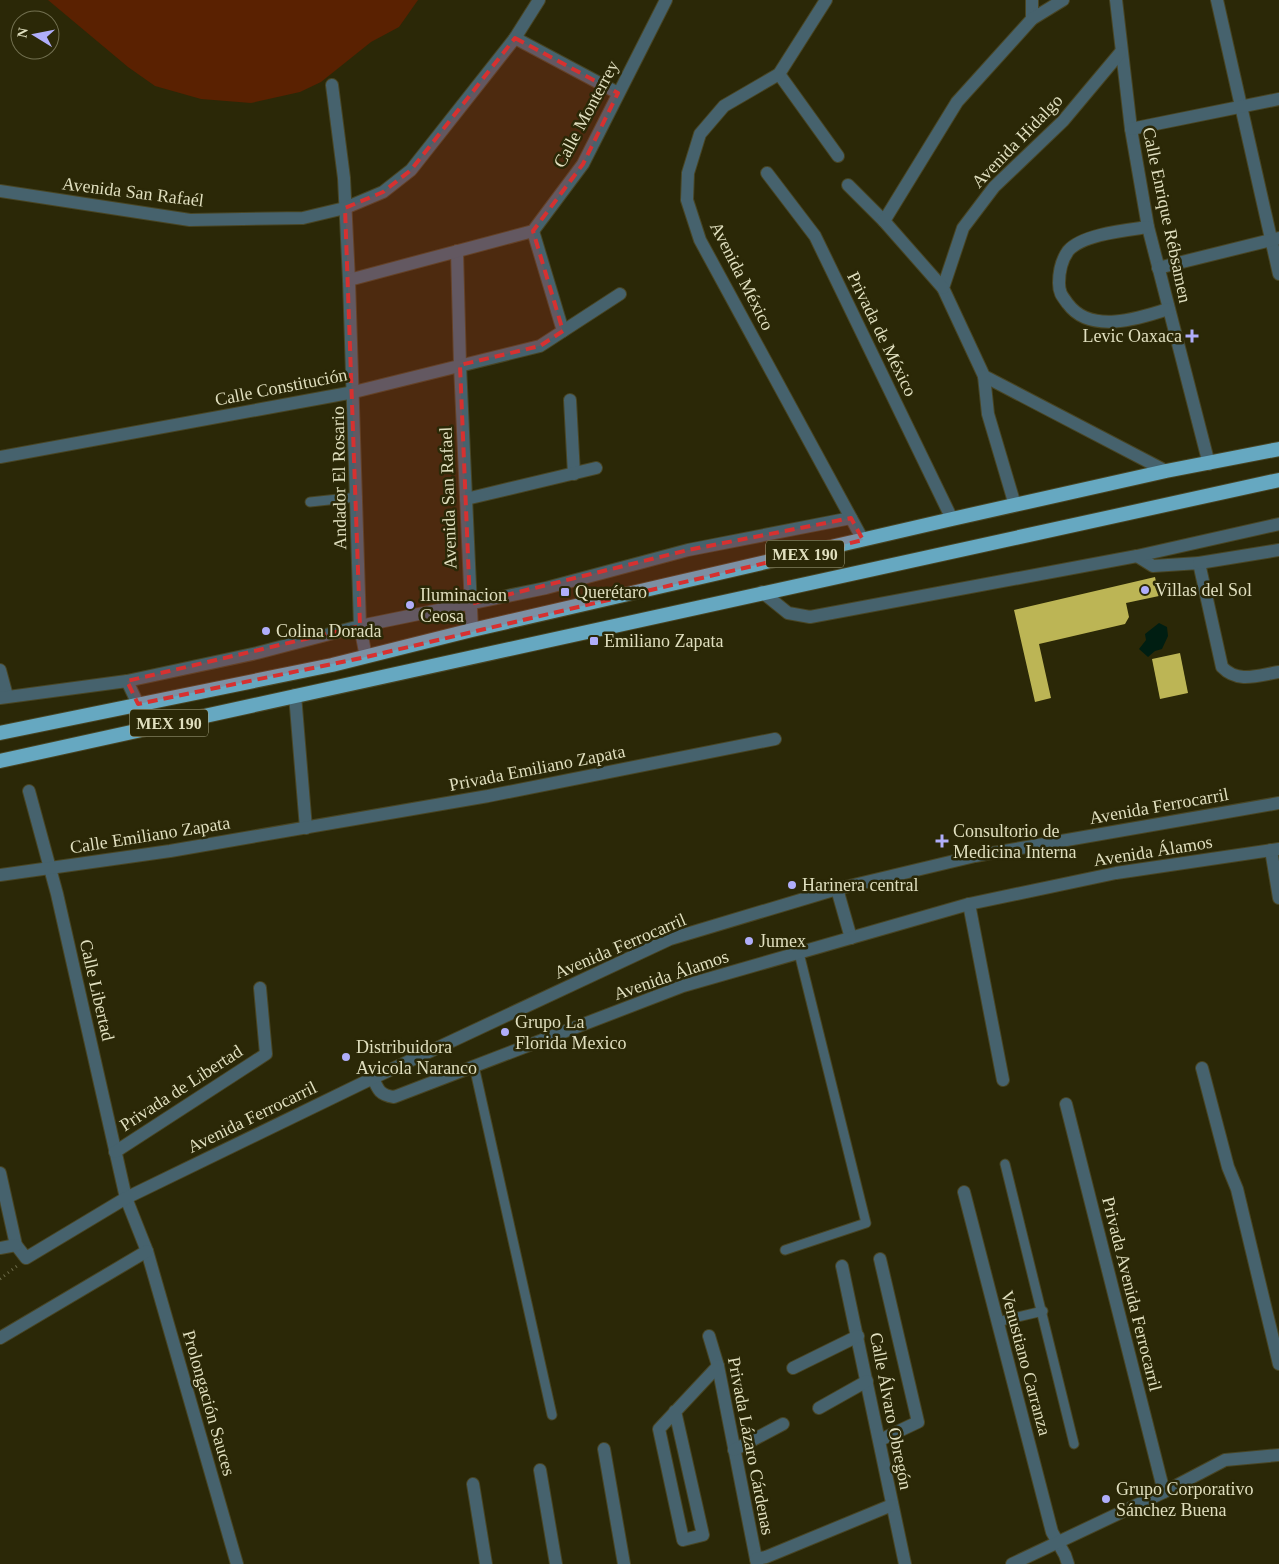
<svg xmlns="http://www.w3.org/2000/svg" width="1279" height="1564" font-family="Georgia,serif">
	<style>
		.green { fill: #5a2101 }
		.water { fill: #001e12 }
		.building { fill: #bcb555 }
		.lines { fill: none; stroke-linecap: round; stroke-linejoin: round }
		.service-casing { stroke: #484524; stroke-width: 11 }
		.pedestrian-casing { stroke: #484524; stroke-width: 14 }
		.minor-casing { stroke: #484524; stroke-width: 14 }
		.tertiary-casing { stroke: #484524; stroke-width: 14 }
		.trunk-casing { stroke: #484524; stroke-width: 16 }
		.path { stroke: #6f6d4c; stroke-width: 3; stroke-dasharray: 1 4; stroke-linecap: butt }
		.service { stroke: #46626d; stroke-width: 9 }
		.pedestrian { stroke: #46626d; stroke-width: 12 }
		.minor { stroke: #46626d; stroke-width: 12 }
		.tertiary { stroke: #46626d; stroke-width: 12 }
		.trunk { stroke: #66a8c1; stroke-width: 14 }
		.marked { fill: #d63130; fill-opacity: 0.2; stroke: #d63130; stroke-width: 4; stroke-dasharray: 10 6; stroke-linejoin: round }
		.poi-dot { fill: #b0aefa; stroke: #2b2807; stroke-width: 2 }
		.labels { text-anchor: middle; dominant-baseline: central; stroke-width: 5; stroke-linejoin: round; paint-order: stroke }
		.shield { fill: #2b2807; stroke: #aaa888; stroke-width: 1 }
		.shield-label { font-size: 16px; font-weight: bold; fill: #e0dfbf }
		.street-label { font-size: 18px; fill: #e0dfbf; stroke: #2b2807 }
		.poi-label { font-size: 18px; fill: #e0dfbf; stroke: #2b2807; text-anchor: start }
	</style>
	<rect width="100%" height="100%" fill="#2b2807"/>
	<path class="green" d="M48,0H418L399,27L371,42L321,82L300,92L251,103L201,99L155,86L128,67Z"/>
	<path class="water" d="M1159,623L1167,627L1168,636L1162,649L1155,651L1148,657L1139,649L1146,640L1145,634Z"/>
	<g class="building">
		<path d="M1155,577L1159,596L1126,603L1129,617L1125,624L1039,644L1051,698L1035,702L1014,610Z"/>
		<path d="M1180,653L1188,693L1160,699L1152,659Z"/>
	</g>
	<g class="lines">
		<defs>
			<g id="service">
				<path d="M310,502L357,497"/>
				<path d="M474,1066L552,1415"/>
				<path d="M1005,1164L1074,1444"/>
				<path d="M785,1250L866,1223L799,953"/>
				<path d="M997,1322L1043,1311"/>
			</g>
			<path id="pedestrian" d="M515,38L618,93"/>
			<g id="minor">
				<path d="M1032,0V19"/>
				<path d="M1116,0L1131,129L1148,227L1209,464"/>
				<path d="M1217,0L1279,274"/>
				<path d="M1120,53L1063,121L994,187L963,228L943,288L984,376L1166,471"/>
				<path d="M779,74L838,156"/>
				<path d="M332,85L344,178L349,280L360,626L366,657"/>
				<path d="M1131,129L1279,99"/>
				<path d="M767,173L815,236L952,519"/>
				<path d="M848,185L884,221"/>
				<path d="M0,191L190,220L303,218L345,208L383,192L411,170L515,38L539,0"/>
				<path d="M1148,227C1128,230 1082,234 1068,251C1061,261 1059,272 1059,283C1059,293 1062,296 1068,304C1090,334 1138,319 1168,309"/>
				<path d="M533,231L563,331"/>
				<path d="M457,251L460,365L472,630"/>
				<path d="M1158,268L1279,238"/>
				<path d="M349,280L533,231L583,164L666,0"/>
				<path d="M943,288L884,221L957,102L1032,19L1063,0"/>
				<path d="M984,376L988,414L1015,505"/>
				<path d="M570,400L574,474"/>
				<path d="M0,457L354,392L540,346L620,294"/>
				<path d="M466,499L596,468"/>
				<path d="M1137,556L1153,566L1199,563L1222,667C1238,684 1259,675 1279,672"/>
				<path d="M1199,563L1279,550"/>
				<path d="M762,592L788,613L810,617L1137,556L1279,524"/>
				<path d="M0,670L7,696"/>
				<path d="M127,681L257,653L360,626L546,588L688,550L851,518"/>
				<path d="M295,695L306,828"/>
				<path d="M0,698L127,681L138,704"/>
				<path d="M29,791L57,894L126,1198L147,1251L237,1564"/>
				<path d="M1271,850L1279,898"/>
				<path d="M0,875L170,851L488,796L775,739"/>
				<path d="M837,889L851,938"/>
				<path d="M969,904L1003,1080"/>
				<path d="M1202,1068L1228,1167L1237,1189L1279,1364"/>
				<path d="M373,1078C378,1090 380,1095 394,1097L683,986L969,904L1116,873L1279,849"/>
				<path d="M1066,1104L1164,1492"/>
				<path d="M115,1152L266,1054L260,988"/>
				<path d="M0,1173L16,1245L26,1258L126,1198L373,1078L670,939L837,889L975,856L1279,803"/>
				<path d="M964,1192L1052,1532L1065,1555L1068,1564"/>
				<path d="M0,1248L16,1245"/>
				<path d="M880,1259L918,1422L880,1440"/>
				<path d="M842,1266L905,1564"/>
				<path d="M709,1336L718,1366L757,1564"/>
				<path d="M0,1338L147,1251"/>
				<path d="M793,1368L858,1336"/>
				<path d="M819,1408L867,1381"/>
				<path d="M675,1411L703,1535L683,1540L659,1429L718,1366"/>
				<path d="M604,1449L624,1564"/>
				<path d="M734,1450L783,1424"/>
				<path d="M540,1470L556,1564"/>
				<path d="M473,1484L486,1564"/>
				<path d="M756,1559L766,1557L892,1505"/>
				<path d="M1012,1564L1164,1492L1225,1460L1279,1455"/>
			</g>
			<path id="tertiary" d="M826,0L779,74L724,106L700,134L688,173L687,200L700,240L863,540"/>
			<g id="trunk">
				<path d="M0,733L332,665L472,630L952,519L1166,471L1279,449"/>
				<path d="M0,761L1279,480"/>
			</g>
		</defs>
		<use href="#service" class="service-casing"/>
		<use href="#pedestrian" class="pedestrian-casing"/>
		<use href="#minor" class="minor-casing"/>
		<use href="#tertiary" class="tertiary-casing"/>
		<use href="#trunk" class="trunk-casing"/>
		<path class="path" d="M0,1279L17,1266"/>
		<use href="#service" class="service"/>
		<use href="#pedestrian" class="pedestrian"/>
		<use href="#minor" class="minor"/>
		<use href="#tertiary" class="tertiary"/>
		<use href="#trunk" class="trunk"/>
	</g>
	<path class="marked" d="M515,38L618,93L583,164L533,231L563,331L540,346L460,365L470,604L688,550L851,518L863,540L366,657L138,704L127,681L360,626L345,208L383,192L411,170Z"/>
	<g class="poi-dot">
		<path d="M1189.5 328.5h5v5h5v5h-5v5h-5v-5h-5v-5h5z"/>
		<circle cx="1145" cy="590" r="5"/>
		<rect x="560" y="587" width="10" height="10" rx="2.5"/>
		<circle cx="410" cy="605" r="5"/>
		<circle cx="266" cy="631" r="5"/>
		<rect x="589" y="636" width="10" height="10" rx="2.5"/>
		<path d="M939.5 833.5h5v5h5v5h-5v5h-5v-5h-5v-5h5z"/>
		<circle cx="792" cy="885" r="5"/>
		<circle cx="749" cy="941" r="5"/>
		<circle cx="505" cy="1032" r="5"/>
		<circle cx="346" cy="1057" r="5"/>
		<circle cx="1106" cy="1499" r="5"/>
	</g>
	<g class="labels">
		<g class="shield">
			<rect x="766" y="540.5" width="78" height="27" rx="4"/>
			<rect x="130" y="709.5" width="78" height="27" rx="4"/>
		</g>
		<g class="shield-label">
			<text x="805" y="554">MEX 190</text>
			<text x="169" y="723">MEX 190</text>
		</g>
		<g class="street-label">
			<text transform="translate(586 114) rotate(-62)">Calle Monterrey</text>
			<text transform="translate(1017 141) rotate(-46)">Avenida Hidalgo</text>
			<text transform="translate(133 192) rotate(7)">Avenida San Rafaél</text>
			<text transform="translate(1167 215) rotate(78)">Calle Enrique Rébsamen</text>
			<text transform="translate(742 276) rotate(63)">Avenida México</text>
			<text transform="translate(882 334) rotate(64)">Privada de México</text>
			<text transform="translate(281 387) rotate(-11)">Calle Constitución</text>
			<text transform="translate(339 478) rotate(-91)">Andador El Rosario</text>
			<text transform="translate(448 498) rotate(-92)">Avenida San Rafael</text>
			<text transform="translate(537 768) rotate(-11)">Privada Emiliano Zapata</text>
			<text transform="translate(1159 806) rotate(-10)">Avenida Ferrocarril</text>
			<text transform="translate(150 835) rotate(-9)">Calle Emiliano Zapata</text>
			<text transform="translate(1153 851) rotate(-9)">Avenida Álamos</text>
			<text transform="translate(620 946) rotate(-23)">Avenida Ferrocarril</text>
			<text transform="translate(671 975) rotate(-19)">Avenida Álamos</text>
			<text transform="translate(97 990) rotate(77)">Calle Libertad</text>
			<text transform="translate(181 1088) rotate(-33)">Privada de Libertad</text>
			<text transform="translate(252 1117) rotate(-26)">Avenida Ferrocarril</text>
			<text transform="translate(1132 1294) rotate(76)">Privada Avenida Ferrocarril</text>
			<text transform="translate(1026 1363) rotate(75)">Venustiano Carranza</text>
			<text transform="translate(209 1403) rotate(74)">Prolongación Sauces</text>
			<text transform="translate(891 1411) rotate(79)">Calle Álvaro Obregón</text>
			<text transform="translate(751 1446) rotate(79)">Privada Lázaro Cárdenas</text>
		</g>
		<g class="poi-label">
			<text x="1182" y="336" text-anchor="end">Levic Oaxaca</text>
			<text x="1155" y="590">Villas del Sol</text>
			<text x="575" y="592">Querétaro</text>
			<text x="420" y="595">Iluminacion<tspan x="420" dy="21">Ceosa</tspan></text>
			<text x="276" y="631">Colina Dorada</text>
			<text x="604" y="641">Emiliano Zapata</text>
			<text x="953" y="831">Consultorio de<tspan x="953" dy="21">Medicina Interna</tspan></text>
			<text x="802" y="885">Harinera central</text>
			<text x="759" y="941">Jumex</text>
			<text x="515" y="1022">Grupo La<tspan x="515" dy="21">Florida Mexico</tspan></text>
			<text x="356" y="1047">Distribuidora<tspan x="356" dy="21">Avicola Naranco</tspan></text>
			<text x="1116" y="1489">Grupo Corporativo<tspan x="1116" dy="21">Sánchez Buena</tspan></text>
		</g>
	</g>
	<g transform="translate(35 35) rotate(280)"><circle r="24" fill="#2b2807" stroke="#737151"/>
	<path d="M0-4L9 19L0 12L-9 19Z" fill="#b0aefa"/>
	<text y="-8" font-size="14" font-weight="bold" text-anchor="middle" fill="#e0dfbf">N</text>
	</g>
</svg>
